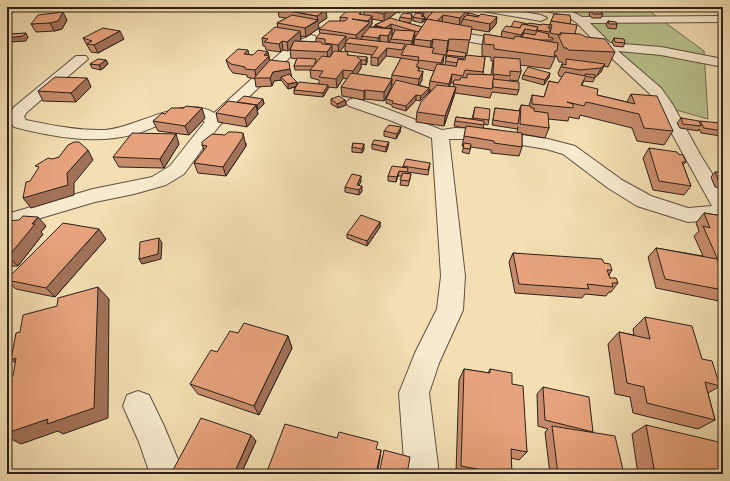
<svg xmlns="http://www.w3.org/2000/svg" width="730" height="481" font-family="'Old Standard TT',serif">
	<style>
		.green { fill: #b9c28e; stroke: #727154 }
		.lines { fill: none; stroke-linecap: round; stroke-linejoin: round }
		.minor-casing { stroke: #5e5041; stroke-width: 2 }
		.minor { fill: #f7eace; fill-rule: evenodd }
		.wall { fill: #c78c6c; stroke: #2c201b; fill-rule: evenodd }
		.shaded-wall { fill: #a27258; stroke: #2c201b }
		.building { fill: #e7a37d; stroke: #2c201b }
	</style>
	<rect width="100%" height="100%" fill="#f3dfb3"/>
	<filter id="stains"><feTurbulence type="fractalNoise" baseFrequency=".005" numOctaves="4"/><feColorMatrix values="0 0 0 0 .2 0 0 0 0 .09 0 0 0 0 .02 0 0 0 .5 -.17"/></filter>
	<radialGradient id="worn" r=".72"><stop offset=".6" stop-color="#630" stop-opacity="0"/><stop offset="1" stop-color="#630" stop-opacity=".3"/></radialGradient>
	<path class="green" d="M564,7H644L704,51L708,119L676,110L648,80Z"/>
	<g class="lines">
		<defs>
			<g id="minor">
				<path d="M472,7H496L541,15L547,18L541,21L477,10Z"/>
				<path d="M537,7C555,7 566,7 582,17L723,16V22L590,23L610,43L661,47L723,59V67L661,55L618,51L661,88L673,105L701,156L723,191V219L688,222L637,206L608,188L563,154L546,149L485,139H449L465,276L463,310L439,363L429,393L439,474H405L399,393L415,353L437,309L441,276L432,138L392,121L349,106L346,103L349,100L354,98L382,107L442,130L455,128L485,129L548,139L575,146L622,180L651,196L688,208L712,206L650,94L603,50L598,49L596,46L597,44L576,22L564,15L538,9Z"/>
				<path d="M463,33L511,41L515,42L517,45L515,48L511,49L459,40L457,37L459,34Z"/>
				<path d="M311,35L315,36L317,39L315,42L296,52L285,62L219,126L184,174L166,185L134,194L95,202L7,228V214L93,189L152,177L170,166L204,123L205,122C184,108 156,129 135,134C96,145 53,137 14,127L8,117L14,107L76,56H86L88,59L26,113L24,117L26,120C51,125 79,131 105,130C137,128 184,94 214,113L288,46Z"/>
				<path d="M138,391L149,395L164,426L184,474H150L139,442L123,406L127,395Z"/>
			</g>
		</defs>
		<use href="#minor" class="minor-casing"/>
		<use href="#minor" class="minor"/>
	</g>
	<g class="wall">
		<path d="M369,7H403V10L399,13L396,12V13L386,20L399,21L400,17L412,14V20L410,23L404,22L422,27L425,23V20L426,19H425L424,21L422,23L413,21V17L423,14V17L424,13L407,12V8L435,9L444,10L447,7H446H462L469,8L468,15L497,17L496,24L489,32L471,29L467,54H466L465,56L485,57L483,74L491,75L493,61H491V57L482,56V46L484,34L501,37L502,31L511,27L527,25H550L554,14L570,24L575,34L615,52L608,67L603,66L601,72L597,76L595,77L593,82L584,81L582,85L597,95L627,102L631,94L673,131L664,145L637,141L632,128L580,115L579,119L569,117L568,121L548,119L549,128L545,138L522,134V147L519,156L491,153V150L471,147L469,154L462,152L464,146H462L466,128L454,126L456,117L472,119L475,107L489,120L488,125L484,124L483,128L517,133L518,127L517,129L492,125L495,108L519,111L521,105L529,106L532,95L544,97L549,81L558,83L562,77L559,76L558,73L562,64H563L562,62H559L556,55L550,69L520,65L521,72L518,81L509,80V81L519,90L517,95L492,92L490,98L455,93L444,126L416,122L417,112L431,90H429V92L420,101L416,100L406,111L392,107V105L386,103V99L394,85L391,84L392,75L401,58L386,56L378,66L371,65V57L372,55L345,51V45L340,51L348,55L357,57H367V62L366,65L361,64V68L357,74L392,79L391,88L384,101L365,99L364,100L342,96L341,87L347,79L343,78L337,88L328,87V89L323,97L294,94V90L295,87L288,89L282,81L281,80L274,81L272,86L256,87L255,79L247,77V75L233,73L229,68L226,60L249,55H253L268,52L270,61L292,77L297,82V84H319V80L311,78L310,70H295L294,66L297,59L291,58L290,50L291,48L288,51L283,50L281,52L266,50L265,46H263L262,38L278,28L277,23L286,18L279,17L278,9L327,18L318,24L319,28L306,37L301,36V39L299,41L316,42V38L320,34L319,29L340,21V17L361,12V15H364V10ZM372,19L383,21L375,25L374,27H370L372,24ZM391,28L395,30L392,36V29H389ZM415,36H416L414,39V45H413ZM444,55H446L445,65L442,64ZM419,68L434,71L430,81L429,88L419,85L422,80L419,71ZM451,83H454L453,87L449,86Z"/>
		<path d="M590,11L603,14L601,18H592L589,15Z"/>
		<path d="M67,20L62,29L54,31L36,32L31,24Z"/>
		<path d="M608,21L617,24L616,29L608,28L606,25Z"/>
		<path d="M83,38L124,39L98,53L91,52Z"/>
		<path d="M614,38L625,43L623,47L614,46L612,42Z"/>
		<path d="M106,60L108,64L101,70L92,68L90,64Z"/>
		<path d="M550,73L549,77L544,85L522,79L523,75Z"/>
		<path d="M87,78L91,87L76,102L43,101L38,91Z"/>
		<path d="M263,99L264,104L258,110H257L258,114L247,127L218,122L216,113Z"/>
		<path d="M331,99L345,100L346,105L338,108L331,104Z"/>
		<path d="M721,102L723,103V113H722L718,107Z"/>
		<path d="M165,114L205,118L189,135L158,131L153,121Z"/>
		<path d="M681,118L699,122L700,121L723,129V133L721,136L701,133L699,129L698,131L680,128L677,123Z"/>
		<path d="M401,127L400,132L396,139L384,136V131Z"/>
		<path d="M246,143V146L226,176L198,173L194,163L204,150L202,145Z"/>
		<path d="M353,143L364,149L362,153L352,152V147Z"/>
		<path d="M179,144L164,168L119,167L113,157Z"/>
		<path d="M372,144L388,147L386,152L372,149Z"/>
		<path d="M649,148L678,154L686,162L683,165L691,186L684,195L653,190L643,158Z"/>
		<path d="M430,163L428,175L408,172V173L411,174L410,179L408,186L400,185L402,176H398L396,182L388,181V176L403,167V166Z"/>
		<path d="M715,172L723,173V188L715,187L711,177Z"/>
		<path d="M361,181L359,185L362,191L359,195L345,192V187Z"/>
		<path d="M704,213L723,216V270L721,269L723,274V298L719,301L656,288L648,257L656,248L703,256L694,236L699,231L696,223Z"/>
		<path d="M7,221L46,226L41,232L43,234L18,266H11L7,271Z"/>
		<path d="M380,222V227L367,246L347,238V234Z"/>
		<path d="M106,239L55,297L16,289L7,281V279Z"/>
		<path d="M513,253L604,263L612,270L609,275L610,278L618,283L611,292H609L606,296L585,294L582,298L515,293L509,262Z"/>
		<path d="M645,317L702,359L720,386L708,393L715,420L698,429L633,413L630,397L615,394L608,344L619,332L634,335L633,329Z"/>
		<path d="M238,333L288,336L292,348L259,415L198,394L190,384L217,352Z"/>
		<path d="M464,369L488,373L490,369L512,384L527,452L519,460L511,458L512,474H460L456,473L459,380Z"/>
		<path d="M543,387L593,432H592L624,474H550L545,432L548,429L538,426L537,394Z"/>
		<path d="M646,425L723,474H638L632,434Z"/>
		<path d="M256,441L241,474H178L173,470Z"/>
	</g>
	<g class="shaded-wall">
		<path d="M394,7H397L396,13L384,22V14Z"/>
		<path d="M402,7H403V10L399,13L400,9Z"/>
		<path d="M469,8L467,16L464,17V19H463L462,22L459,26L460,18Z"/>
		<path d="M326,10L327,18L318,24L319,28L306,37L305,28L318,21L317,16Z"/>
		<path d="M63,12L67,20L62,29L54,31L50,23Z"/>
		<path d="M443,15L442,22H436Z"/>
		<path d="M372,16V24L370,26V30L362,36V38L357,43L356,35L368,25V21Z"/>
		<path d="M425,17L424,21L422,23L423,19Z"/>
		<path d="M497,17L496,24L489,32L490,24Z"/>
		<path d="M391,24V28L384,32L385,28Z"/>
		<path d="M392,29V37L388,44V36Z"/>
		<path d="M525,29L522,37L519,43L521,35Z"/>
		<path d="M120,31L124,39L98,53L94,45Z"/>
		<path d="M300,31L301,39L288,51L287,42Z"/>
		<path d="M415,31L414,39L411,49L412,41Z"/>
		<path d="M26,33L28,37L26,41L10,42L7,38Z"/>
		<path d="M380,35V43L378,47V38Z"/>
		<path d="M346,36V43H345V45L339,53L338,45Z"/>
		<path d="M433,39L431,53L430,55L431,41Z"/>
		<path d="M449,39L447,53L446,55L448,41Z"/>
		<path d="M282,41L283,50L281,52L279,44Z"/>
		<path d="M332,45V53L328,61L327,52Z"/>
		<path d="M387,48L386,56L378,66V58Z"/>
		<path d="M248,50L250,59L244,54Z"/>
		<path d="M268,52L270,65L256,78L255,70L264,55Z"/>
		<path d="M444,55L443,63L439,71L441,63Z"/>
		<path d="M367,57V62L366,65V60Z"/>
		<path d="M106,60L108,64L101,70L99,65Z"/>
		<path d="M361,60V68L353,80V71Z"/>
		<path d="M605,64L601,72L597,76L601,68Z"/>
		<path d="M290,69L292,78L281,77V80L274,81L272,86L270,78L273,72Z"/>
		<path d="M343,70V78L337,88L336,79Z"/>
		<path d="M423,71L422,80L418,88L419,79Z"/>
		<path d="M550,73L549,77L544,85L545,80Z"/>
		<path d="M452,74L451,83L447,93L449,84Z"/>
		<path d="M87,78L91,87L76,102L71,93Z"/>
		<path d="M392,79L391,88L384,101V92Z"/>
		<path d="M297,82V86L288,89V84Z"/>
		<path d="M328,85V89L323,97V93Z"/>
		<path d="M456,87L454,96L444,126L445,116Z"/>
		<path d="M429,88V92L420,101L421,96Z"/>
		<path d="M365,90V99L364,100V91Z"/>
		<path d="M416,95V100L406,111V106Z"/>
		<path d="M263,99L264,104L258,110L257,105Z"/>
		<path d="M345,100L346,105L338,108L337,104Z"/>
		<path d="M256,105L258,114L247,127L245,118Z"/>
		<path d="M202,108L205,118L189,135L185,126Z"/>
		<path d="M401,127L400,132L396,139L397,134Z"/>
		<path d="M243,133L246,146L226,176L223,167Z"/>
		<path d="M176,134L179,144L164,168L160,159Z"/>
		<path d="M389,142L388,147L386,152V147Z"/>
		<path d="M364,144V149L362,153V149Z"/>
		<path d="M88,150L93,160L74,183V195L31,208L23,198L67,173Z"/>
		<path d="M399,171L398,176L396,182L397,177Z"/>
		<path d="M361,176V181L357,190V185Z"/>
		<path d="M362,186V191L359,195V190Z"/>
		<path d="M38,217L46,226L41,232L43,234L18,266L8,257Z"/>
		<path d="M380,222V227L367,246V241Z"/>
		<path d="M99,229L106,239L55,297L46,288Z"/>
		<path d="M159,238L162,243L161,259L142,264L139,259Z"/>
		<path d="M7,261L11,266L7,271Z"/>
		<path d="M98,287L109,299L108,418L63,434L58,431L21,444L7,437V433Z"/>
		<path d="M288,336L292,348L259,415L254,406Z"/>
		<path d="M16,358L27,371L11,360Z"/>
		<path d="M251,435L256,441L241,474H234Z"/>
		<path d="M381,450L380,459L377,474H376Z"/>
	</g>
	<g class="building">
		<path d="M281,7H308L326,10L317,16L278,9Z"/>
		<path d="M369,7H394L384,14L364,10Z"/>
		<path d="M397,7H402L400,9L397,8Z"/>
		<path d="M407,7H426L435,8V9L427,8L425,10L407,8Z"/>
		<path d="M448,7H462L469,8L460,18L443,15L437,21L427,19V20H425L433,12L424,11L427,8L444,10Z"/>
		<path d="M348,10L361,12L359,14L372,16L368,21L352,19L370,22L356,35L319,29L329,21H345L348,18L340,17Z"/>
		<path d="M590,11H599L603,14H594Z"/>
		<path d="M63,12L58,21L50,23L31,24L38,15Z"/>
		<path d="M403,13L412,14L411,16H412L411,19L400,17Z"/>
		<path d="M416,13L423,14L421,16L425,17L423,19L413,17Z"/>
		<path d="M470,13L479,16L478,17L467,15Z"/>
		<path d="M481,14L497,17L490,24L463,19L467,15L478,17Z"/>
		<path d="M554,14L570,15L571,20L570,24L551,21Z"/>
		<path d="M292,15L318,20L305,28L277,23Z"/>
		<path d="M390,18L422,27L418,32L391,24L385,28L375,25Z"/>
		<path d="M427,19L472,27L470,40L449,39L448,41L433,39L431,41L414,39Z"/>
		<path d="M514,21L528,24L527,25L522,24L520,28L511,27Z"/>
		<path d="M551,21L577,25L575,34L560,33V35L550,33L552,25L550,24Z"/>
		<path d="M608,21L616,22L617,24H609Z"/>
		<path d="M529,23L542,25V24L550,25L548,28H551L549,32L537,30L538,27L527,25Z"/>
		<path d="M522,24L538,27L536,31L525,29L521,35L502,31L506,26L520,28Z"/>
		<path d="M375,26L382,28L374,27Z"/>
		<path d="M275,27L300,31L287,42L282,41L279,44L264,42L268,39L262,38Z"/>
		<path d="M370,27L392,29L388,36L380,35L378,38L362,36Z"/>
		<path d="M103,28L120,31L94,45L87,44L92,41L83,38Z"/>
		<path d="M395,30L415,31L412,41L391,39Z"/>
		<path d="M537,31L549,34L548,37L553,38V40H540L522,37L524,33L535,35Z"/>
		<path d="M26,33L23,36L7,38L10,34Z"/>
		<path d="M320,33L346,36L338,45L325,43V39L316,38Z"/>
		<path d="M560,33L580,34L586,37L605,39L615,52L568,50L567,48H564L558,35H561Z"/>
		<path d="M484,34L514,39L515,36L558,43L557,51H555L554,57L494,49V45L484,44Z"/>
		<path d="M349,38L405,44L402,50L387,48L378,58L371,57L378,47L345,43Z"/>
		<path d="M614,38L624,39L625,43L615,42Z"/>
		<path d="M294,41L321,42L322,44L332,45L327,52L290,50Z"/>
		<path d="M407,44L434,48L432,53L444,55L441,63L418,60L419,57L401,55Z"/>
		<path d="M238,49L248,50L244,54L253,55L258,50L268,52L264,55L269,56L255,70L245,69V67L231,64L226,60Z"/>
		<path d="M448,50L466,53L465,57L446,55Z"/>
		<path d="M334,51L348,52L347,55L357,56L361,60L353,71L343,70L336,79L319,77L323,71L310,70L322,56L330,57Z"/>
		<path d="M466,55L485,57L483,72L465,70L463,76L452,74L449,84L430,81L437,64L455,66L456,67L458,59L465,60Z"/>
		<path d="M358,56L367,57L366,60H361L357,57Z"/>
		<path d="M447,56L464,59L463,60L458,59L457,63L445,61Z"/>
		<path d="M494,57L520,59L521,72L510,71V76L493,74Z"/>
		<path d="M297,58L316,59L314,66H294Z"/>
		<path d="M401,58L419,61L416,67H419L418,71H423L419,79L392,75Z"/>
		<path d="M98,59L106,60L99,65L90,64Z"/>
		<path d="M566,59L605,64L601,68L580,70L562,67V64L566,65Z"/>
		<path d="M270,60L289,62L290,69L273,72L270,78H254Z"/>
		<path d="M528,67L550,73L545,80L523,75Z"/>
		<path d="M565,72L586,76L581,85L598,89L597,95L635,104L631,94L657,96L673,131L644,128L639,114L586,102L584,106L567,102L573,104V108L532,104V95L544,97L549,81L558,83Z"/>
		<path d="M351,73L392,79L384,92L365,90L364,91L341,87Z"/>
		<path d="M289,74L297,82L288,84L281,77Z"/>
		<path d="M467,74L494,75L492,89L453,84L454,80H460L461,77L467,78Z"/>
		<path d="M585,74L595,75V78L585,76Z"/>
		<path d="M55,77L87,78L71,93L38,91Z"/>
		<path d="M493,79L519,82V90L493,87Z"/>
		<path d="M396,80L429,88L421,96L416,95L406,106L392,103L393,101L386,99Z"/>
		<path d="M299,82L328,85L323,93L294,90Z"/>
		<path d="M437,85L456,87L445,116L417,112L421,102Z"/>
		<path d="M244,96L263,99L257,105L237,102Z"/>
		<path d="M339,96L345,100L337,104L331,99Z"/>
		<path d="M228,101L256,105L245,118L216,113Z"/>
		<path d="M521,105L531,106V108H534V111L548,113L549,128L520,124Z"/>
		<path d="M186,106L202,108L185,126L153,121L162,113L165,114L171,108H184Z"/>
		<path d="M475,107L490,109L489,120L473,118Z"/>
		<path d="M495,108L520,111L518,124L493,120Z"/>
		<path d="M456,117L484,121V125L455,121Z"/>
		<path d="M681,118L699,121L701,126L683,124Z"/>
		<path d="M700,121L720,123L723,129V131L704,128Z"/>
		<path d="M389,125L401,127L397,134L384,131Z"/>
		<path d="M466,126L522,133V147L494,143V141L464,136Z"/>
		<path d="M228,132H236L243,133V137L223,167L194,163L207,146L202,145V142L212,134L225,135Z"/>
		<path d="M132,133L176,134L160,159L113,157Z"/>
		<path d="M374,140L389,142L386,147L372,144Z"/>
		<path d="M74,142H79L88,150L67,173L68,185L23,198L26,182L30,181L39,167L35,166L48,158L52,159L59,157L68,145Z"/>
		<path d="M353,143L364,144L362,149L352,147Z"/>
		<path d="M464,143L471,144L470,149L463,148Z"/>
		<path d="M649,148L677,152L678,154L683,155L686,162H682L691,186L659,181Z"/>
		<path d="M406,159L430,163L428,170L403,166Z"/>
		<path d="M392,166L408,168L407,172L399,171L397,177L388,176Z"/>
		<path d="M715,172L723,173V182H719Z"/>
		<path d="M403,173L411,174L409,181L400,180Z"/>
		<path d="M352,174L361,176L357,185L362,186L359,190L345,187Z"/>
		<path d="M704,213L723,216V259L717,258L703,226L710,228Z"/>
		<path d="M361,215L380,222L367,241L347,234Z"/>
		<path d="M23,216L38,217L32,224H35L8,257H7V221L19,220Z"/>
		<path d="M63,223L99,229L46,288L7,280V279Z"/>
		<path d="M159,238L158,254L139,259L140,242Z"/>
		<path d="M656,248L717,259L723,274V290L665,279Z"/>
		<path d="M513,253L602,259L604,263L610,264L612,270H607L610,278H616L618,283H612L613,287L587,284L589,289L519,284Z"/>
		<path d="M98,287L94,408L47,424L48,419L7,433V410L8,406H7V383L8,377L13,376L16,358L11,360L16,333L20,332L23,315L57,306L58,298Z"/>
		<path d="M645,317L692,326L702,359L712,361L720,386L705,382L715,420L647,403L644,387L627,383L619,332L650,339Z"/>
		<path d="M244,323L288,336L254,406L190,384L211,350L217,352L230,331L238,333Z"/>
		<path d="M464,369L490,373V369L512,373V384L523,386L527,452L511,449L512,474H503L461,466Z"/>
		<path d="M543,387L589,397L593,432L545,420Z"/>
		<path d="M201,418L251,435L234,474H183L173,470Z"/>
		<path d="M285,424L337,438L339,432L378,442L376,449L381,450L376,474H266Z"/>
		<path d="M646,425L723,443V474H655Z"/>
		<path d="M552,426L615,436L624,474H558Z"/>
		<path d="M384,450L410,457L407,474H379Z"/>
	</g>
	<rect width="730" height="481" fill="none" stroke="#f3dfb3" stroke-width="24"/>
	<rect x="8" y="8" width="714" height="465" fill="none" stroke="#2c201b" stroke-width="2"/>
	<rect x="12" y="12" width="706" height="457" fill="none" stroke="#2c201b"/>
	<rect width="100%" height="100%" filter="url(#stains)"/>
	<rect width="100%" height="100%" fill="url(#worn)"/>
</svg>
